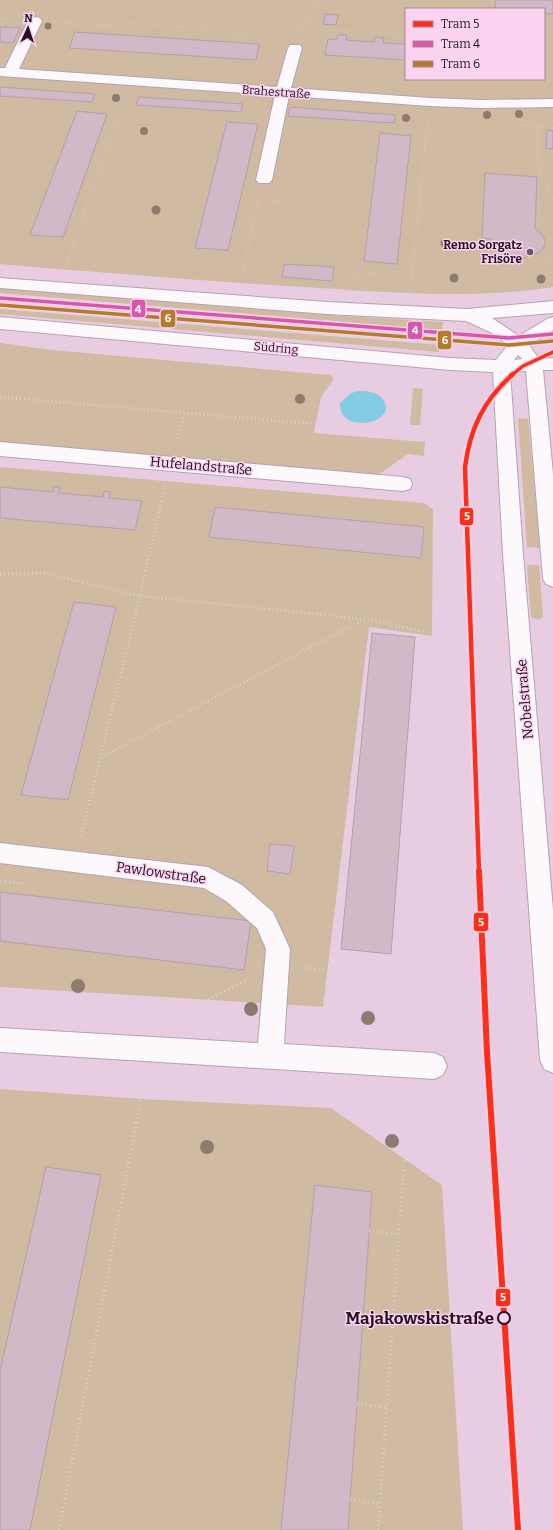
<svg xmlns="http://www.w3.org/2000/svg" width="553" height="1530" font-family="Bitter,serif">
	<style>
		.green { fill: #d0baa1; fill-rule: evenodd }
		.water { fill: #84cce4 }
		.building { fill: #d1b9c7; stroke: #b59fad }
		.lines { fill: none; stroke-linecap: round; stroke-linejoin: round }
		.minor-casing { stroke: #b6a2b2; stroke-width: 2 }
		.major-casing { stroke: #b6a2b2; stroke-width: 2 }
		.path-far2 { stroke: #d7d0d5; stroke-width: 1.5; stroke-dasharray: 0.5 2; stroke-linecap: butt }
		.path-far1 { stroke: #d7d0d5; stroke-width: 2.5; stroke-dasharray: 1 3; stroke-linecap: butt }
		.path { stroke: #d7d0d5; stroke-width: 3; stroke-dasharray: 1 3.5; stroke-linecap: butt }
		.minor { fill: #fcf8fb; fill-rule: evenodd }
		.major { fill: #fcf8fb; fill-rule: evenodd }
		.tram-1-far2-casing { stroke: #fad3f1; stroke-width: 5.5 }
		.tram-1-far1-casing { stroke: #fad3f1; stroke-width: 8 }
		.tram-1-casing { stroke: #fad3f1; stroke-width: 9 }
		.tram-2-casing { stroke: #fad3f1; stroke-width: 5.5 }
		.tram-3-casing { stroke: #fad3f1; stroke-width: 5.5 }
		.tram-1-far2 { stroke: #ff2e17; stroke-width: 3.5 }
		.tram-1-far1 { stroke: #ff2e17; stroke-width: 4.5 }
		.tram-1 { stroke: #ff2e17; stroke-width: 6 }
		.tram-2 { stroke: #d758ab; stroke-width: 3.5 }
		.tram-3 { stroke: #b37c2b; stroke-width: 3.5 }
		.tree { fill: #8d7b70 }
		.poi-dot { fill: #695465; stroke: #fad3f1; stroke-width: 1.5 }
		.stop-dot { fill: #fad3f1; stroke: #251321; stroke-width: 2 }
		.labels { text-anchor: middle; dominant-baseline: central; stroke-width: 3; stroke-linejoin: round; paint-order: stroke }
		.far-street-label { font-size: 12px; fill: #251321; stroke: #fad3f1 }
		.far-poi-label { font-size: 12px; font-weight: bold; fill: #251321; stroke: #fad3f1; text-anchor: end }
		.street-label { font-size: 14px; fill: #251321; stroke: #fad3f1 }
		.near-stop-label { font-size: 17px; font-weight: bold; fill: #251321; stroke: #fad3f1; text-anchor: end }
		.line-badge { stroke: #fad3f1; stroke-width: 1.5 }
		.badge-label { font-size: 11px; text-anchor: middle; font-weight: bold; fill: #fff }
	</style>
	<rect width="100%" height="100%" fill="#e8cde2"/>
	<g class="green">
		<path d="M0,0H553V287C478,299 396,293 320,288C213,282 107,273 0,264ZM406,9H544V79H406Z"/>
		<path d="M0,288L328,315L443,322L442,330L0,293Z"/>
		<path d="M0,309L440,345L439,352L0,314Z"/>
		<path d="M0,343L52,350L330,375L334,379L321,397L314,433L425,442L424,456L408,454L378,475L0,442Z"/>
		<path d="M413,388L423,389L420,425H410Z"/>
		<path d="M518,418L528,419L540,548L527,547Z"/>
		<path d="M0,467L424,503L433,509L432,636L369,627L323,1007L0,987Z"/>
		<path d="M527,565H539L543,617L538,620L531,617Z"/>
		<path d="M0,1089L141,1099L331,1108L442,1185L463,1530H0Z"/>
	</g>
	<path class="water" d="M359,391C368,391 379,392 384,401C398,424 338,435 340,403L351,393Z"/>
	<g class="building">
		<path d="M496,0H553V14L544,13V9H495Z"/>
		<path d="M325,14L338,15L336,25L323,24Z"/>
		<path d="M0,27L20,28L13,43L0,42Z"/>
		<path d="M75,32L259,44L256,60L69,48Z"/>
		<path d="M338,35H347L346,40L374,42L375,37L384,38L383,43L406,44V60L325,55L328,39L337,40Z"/>
		<path d="M0,87L95,94L92,102L0,96Z"/>
		<path d="M139,97L243,104L241,112L136,105Z"/>
		<path d="M290,107L395,115L394,123L288,116Z"/>
		<path d="M77,111L107,114L63,237L30,235Z"/>
		<path d="M227,122L258,124L228,250L195,248Z"/>
		<path d="M547,130L553,131V149L546,148Z"/>
		<path d="M380,133L411,136L397,264L364,261Z"/>
		<path d="M485,173L537,177L535,229L540,232L545,240V245L540,252L523,258L509,256L496,248L492,239L482,238Z"/>
		<path d="M284,264L334,267L332,281L282,277Z"/>
		<path d="M0,487L53,492L54,487H60L58,493L103,497L104,491L110,492L109,498L142,501L135,530L0,518Z"/>
		<path d="M215,507L424,527L421,558L209,537Z"/>
		<path d="M74,602L116,607L68,800L21,795Z"/>
		<path d="M372,633L415,637L391,954L341,949Z"/>
		<path d="M270,844L294,846L290,874L267,871Z"/>
		<path d="M0,892L251,921L244,970L0,941Z"/>
		<path d="M46,1167L101,1175L30,1530H0V1371Z"/>
		<path d="M315,1185L372,1192L348,1530H281Z"/>
	</g>
	<g class="lines">
		<defs>
			<g id="minor">
				<path d="M35,17L40,18L42,21L19,69L277,87L288,48L290,45H300L302,48L291,88L430,98L481,100L553,99V107L481,108L430,106L289,96L272,180L269,183H259L256,180L275,95L0,76V68H5L28,21L30,18Z"/>
				<path d="M0,442L403,477L410,479L412,484L410,489L403,491L0,456Z"/>
				<path d="M0,843L208,867L242,885L273,912L290,949L284,1044L434,1053L443,1057L447,1066L443,1075L434,1079L0,1052V1028L258,1043L266,949L257,928L226,901L204,888L0,863Z"/>
			</g>
			<path id="major" d="M0,278L327,302L467,309L553,301V313L492,318L519,336L547,319L553,317V330L529,345L539,359L553,358V370H543L553,474V587L546,584L543,579L526,371L510,372L523,554L553,910V1073L544,1069L540,1060L503,554L493,372L450,370L0,329V317L450,358L496,360L508,345L492,333L466,321L327,314L0,288ZM518,355L522,359L514,360Z"/>
		</defs>
		<use href="#minor" class="minor-casing"/>
		<use href="#major" class="major-casing"/>
		<g class="path-far2">
			<path d="M491,9L492,0"/>
			<path d="M0,19H11"/>
			<path d="M54,22L115,26L128,23L204,28L213,32L276,38"/>
			<path d="M300,29L319,0"/>
			<path d="M310,34L320,30L406,35"/>
			<path d="M544,75L549,83"/>
			<path d="M537,124L539,223"/>
			<path d="M520,125L553,128"/>
			<path d="M537,153L553,154"/>
			<path d="M539,169L553,199"/>
			<path d="M267,201L280,202"/>
			<path d="M535,223L553,226"/>
			<path d="M535,255L553,263"/>
			<path d="M66,267L121,105L128,101"/>
			<path d="M241,279L259,198"/>
			<path d="M352,287L354,274L412,270"/>
			<path d="M410,291L428,121"/>
		</g>
		<g class="path-far1">
			<path d="M449,386L445,435L444,488L454,872"/>
			<path d="M450,388L479,404"/>
			<path d="M0,397L445,435"/>
			<path d="M176,442L185,413"/>
			<path d="M427,486L444,488"/>
			<path d="M445,551L487,553"/>
			<path d="M0,574L44,573L140,596L364,619"/>
			<path d="M427,704L449,706"/>
			<path d="M102,757L364,619L431,633"/>
			<path d="M81,836L140,596L165,485"/>
			<path d="M418,872L431,633L447,634"/>
		</g>
		<g class="path">
			<path d="M454,871L458,1051"/>
			<path d="M0,881L22,884L23,881"/>
			<path d="M305,968L412,979"/>
			<path d="M0,991L6,1000"/>
			<path d="M184,1012L247,980"/>
			<path d="M410,1036L418,871"/>
			<path d="M459,1080L463,1270L481,1530"/>
			<path d="M459,1096L553,1100"/>
			<path d="M369,1231L399,1234"/>
			<path d="M463,1270L553,1273"/>
			<path d="M364,1314L393,1319"/>
			<path d="M357,1403L386,1408"/>
			<path d="M350,1499L380,1504"/>
			<path d="M59,1530L145,1077"/>
			<path d="M378,1530L409,1092"/>
		</g>
		<use href="#minor" class="minor"/>
		<use href="#major" class="major"/>
		<defs>
			<path id="tram-1-far2" d="M512,375L523,366L553,352"/>
			<path id="tram-1-far1" d="M479,872L465,467C470,428 484,400 513,374"/>
			<path id="tram-1" d="M479,871L487,1052L518,1530"/>
			<path id="tram-2" d="M0,298L509,338L553,334"/>
			<path id="tram-3" d="M0,305L509,345L553,341"/>
		</defs>
		<use href="#tram-1-far2" class="tram-1-far2-casing"/>
		<use href="#tram-1-far1" class="tram-1-far1-casing"/>
		<use href="#tram-1" class="tram-1-casing"/>
		<use href="#tram-2" class="tram-2-casing"/>
		<use href="#tram-3" class="tram-3-casing"/>
		<use href="#tram-1-far2" class="tram-1-far2"/>
		<use href="#tram-1-far1" class="tram-1-far1"/>
		<use href="#tram-1" class="tram-1"/>
		<use href="#tram-2" class="tram-2"/>
		<use href="#tram-3" class="tram-3"/>
	</g>
	<g class="tree">
		<circle cx="48" cy="26" r="3.5"/>
		<circle cx="116" cy="98" r="4"/>
		<circle cx="519" cy="114" r="4"/>
		<circle cx="487" cy="115" r="4"/>
		<circle cx="406" cy="118" r="4"/>
		<circle cx="144" cy="131" r="4"/>
		<circle cx="156" cy="210" r="4.5"/>
		<circle cx="445" cy="243" r="4.5"/>
		<circle cx="454" cy="278" r="4.5"/>
		<circle cx="541" cy="279" r="4.5"/>
		<circle cx="300" cy="399" r="5"/>
		<circle cx="78" cy="986" r="7"/>
		<circle cx="251" cy="1009" r="7"/>
		<circle cx="368" cy="1018" r="7"/>
		<circle cx="392" cy="1141" r="7"/>
		<circle cx="207" cy="1147" r="7"/>
	</g>
	<circle class="poi-dot" cx="530" cy="252" r="4"/>
	<circle class="stop-dot" cx="504" cy="1318" r="6"/>
	<g class="labels">
		<g class="far-street-label">
			<text transform="translate(276 92) rotate(4)">Brahestraße</text>
			<text transform="translate(276 348) rotate(5)">Südring</text>
		</g>
		<g class="far-poi-label">
			<text x="522" y="245">Remo Sorgatz<tspan x="522" dy="14">Frisöre</tspan></text>
		</g>
		<g class="street-label">
			<text transform="translate(201 466) rotate(5)">Hufelandstraße</text>
			<text transform="translate(525 699) rotate(-95)">Nobelstraße</text>
			<text transform="translate(161 873) rotate(8)">Pawlowstraße</text>
		</g>
		<g class="near-stop-label">
			<text x="494" y="1318">Majakowskistraße</text>
		</g>
	</g>
	<g class="line-badge">
		<rect x="131" y="299" width="15" height="19" rx="4" fill="#d758ab"/>
		<rect x="160" y="309" width="16" height="19" rx="4" fill="#b37c2b"/>
		<rect x="407" y="321" width="16" height="19" rx="4" fill="#d758ab"/>
		<rect x="437" y="330" width="15" height="20" rx="4" fill="#b37c2b"/>
		<rect x="459" y="507" width="15" height="19" rx="4" fill="#ff2e17"/>
		<rect x="473" y="912" width="16" height="20" rx="4" fill="#ff2e17"/>
		<rect x="495" y="1288" width="16" height="19" rx="4" fill="#ff2e17"/>
	</g>
	<g class="badge-label">
		<text x="138" y="313">4</text>
		<text x="168" y="322">6</text>
		<text x="415" y="334">4</text>
		<text x="445" y="344">6</text>
		<text x="467" y="520">5</text>
		<text x="481" y="926">5</text>
		<text x="503" y="1301">5</text>
	</g>
	<rect x="405" y="8" width="140" height="72" fill="#fad3f1" stroke="#a5869e"/>
	<rect x="413" y="21" width="20" height="6" fill="#ff2e17" stroke="#a5869e"/>
	<text x="441" y="28" font-size="12" fill="#251321">Tram 5</text>
	<rect x="413" y="41" width="20" height="6" fill="#d758ab" stroke="#a5869e"/>
	<text x="441" y="48" font-size="12" fill="#251321">Tram 4</text>
	<rect x="413" y="61" width="20" height="6" fill="#b37c2b" stroke="#a5869e"/>
	<text x="441" y="68" font-size="12" fill="#251321">Tram 6</text>
	<g transform="translate(28 28) rotate(3)" stroke="#fad3f1" stroke-width="3" paint-order="stroke">
	<path d="M0-3L7 15L0 10L-7 15Z" fill="#251321"/>
	<text y="-6" font-size="11" font-weight="bold" text-anchor="middle" fill="#251321">N</text>
	</g>
</svg>
